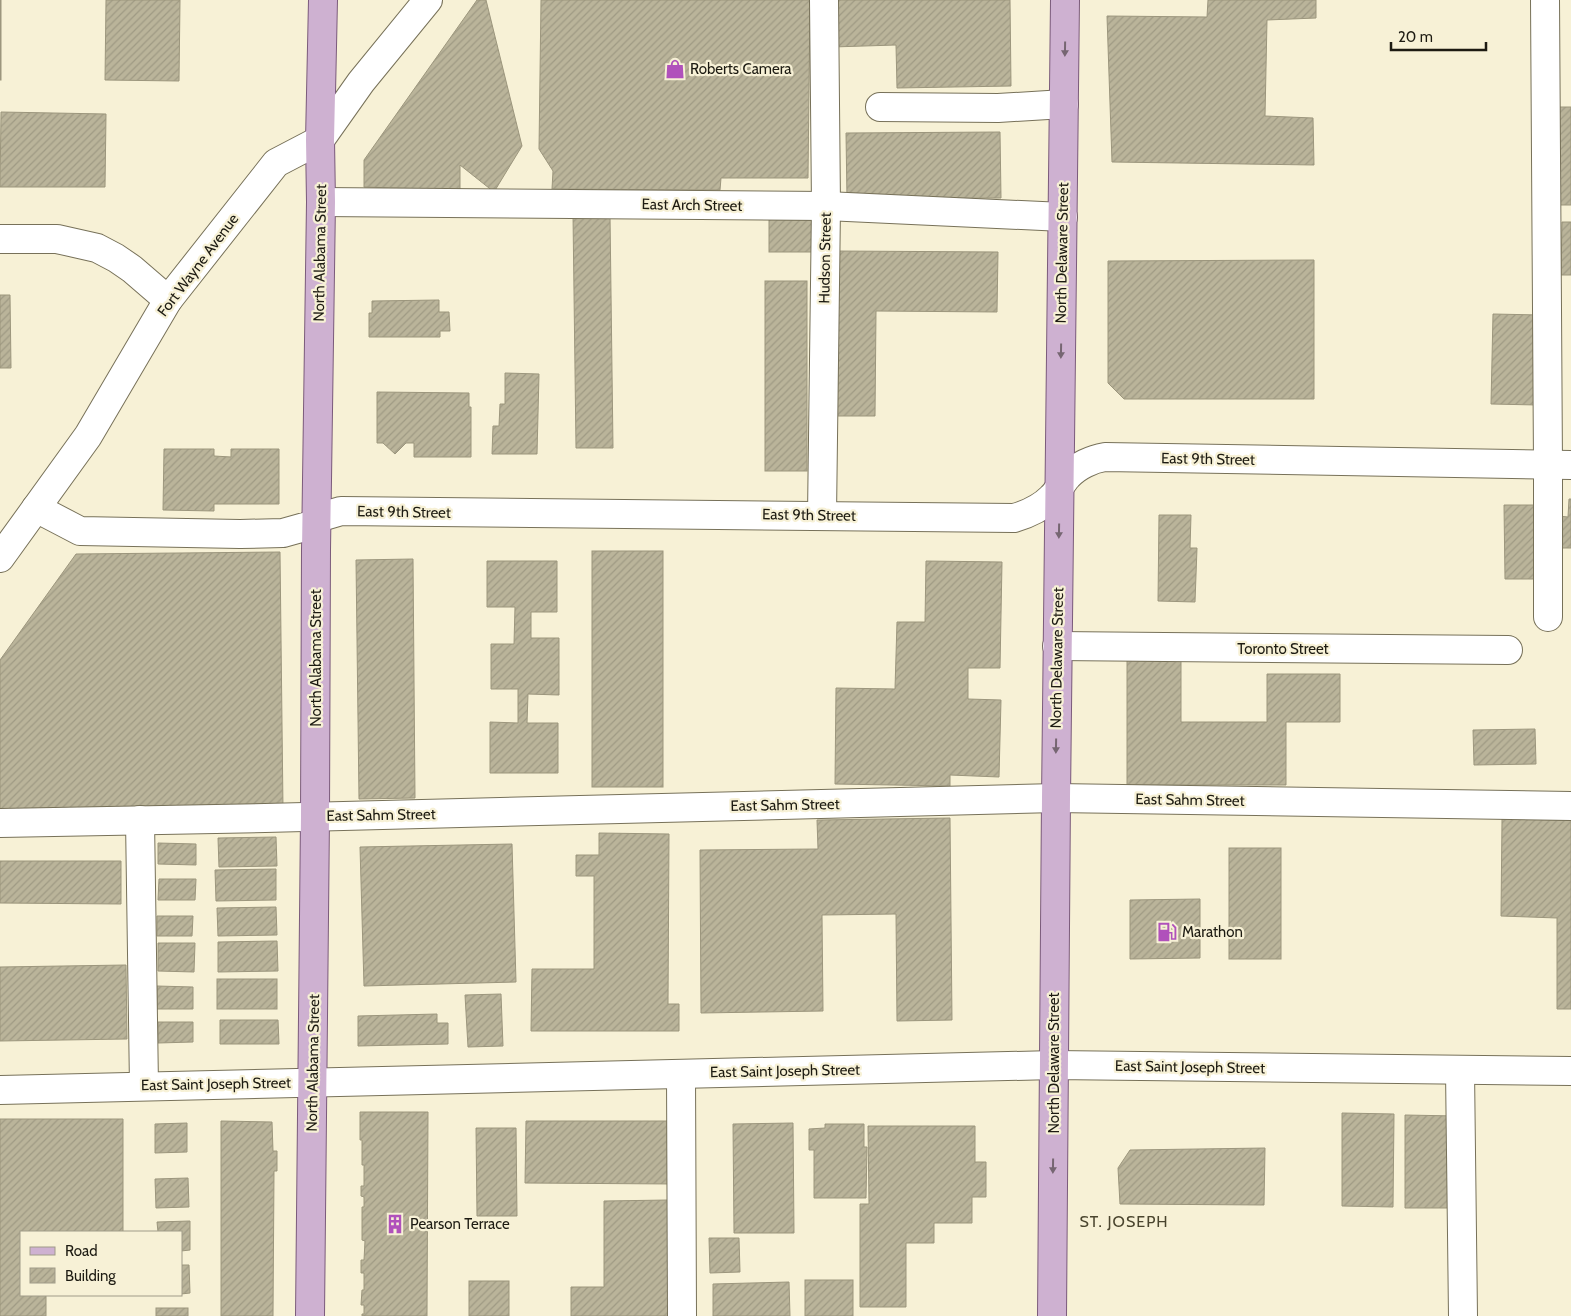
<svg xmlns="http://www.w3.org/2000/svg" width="1571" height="1316" font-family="Cabin,sans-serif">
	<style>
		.building { fill: url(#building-hatch); stroke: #9c967d }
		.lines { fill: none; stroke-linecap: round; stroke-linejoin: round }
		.minor-casing { stroke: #777159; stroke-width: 30 }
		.major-casing { stroke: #7b5b7b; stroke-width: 30 }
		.minor { stroke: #fff; stroke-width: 28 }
		.major { stroke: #ceb1d1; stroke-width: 28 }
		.oneway { fill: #766672 }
		.labels { text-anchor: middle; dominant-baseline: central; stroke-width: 4.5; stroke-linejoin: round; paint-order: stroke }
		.poi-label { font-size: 15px; fill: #1d1b12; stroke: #f7f1d6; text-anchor: start }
		.street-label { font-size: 15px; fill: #1d1b12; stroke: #f7f1d6 }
		.neighbourhood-label { font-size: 16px; letter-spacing: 1px; fill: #4a452e; stroke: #f7f1d6 }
	</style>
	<defs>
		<pattern id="building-hatch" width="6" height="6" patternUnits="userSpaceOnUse" patternTransform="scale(1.25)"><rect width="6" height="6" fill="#bab49a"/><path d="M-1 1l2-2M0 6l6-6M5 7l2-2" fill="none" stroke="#9f9a84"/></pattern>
	</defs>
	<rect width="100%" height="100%" fill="#f7f1d6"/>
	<g class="building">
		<rect x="0" y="0" width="1" height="80"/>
		<path d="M106,0H180L179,81L105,80Z"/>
		<path d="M477,0H486L522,146L494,192L460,165V190L364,187V160Z"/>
		<path d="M541,0H810L808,178H721L720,190L552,189L553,171L539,149Z"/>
		<path d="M832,0H1010L1011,86L897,88L896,45L832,47Z"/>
		<path d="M1208,0H1316V18L1267,20L1265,116L1313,118L1314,165L1112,162L1107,16L1207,17Z"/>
		<path d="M1559,107H1571V205H1558Z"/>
		<path d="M1,112L106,114L105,187H0Z"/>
		<path d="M1000,132L1001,198L847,199L846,133Z"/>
		<path d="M573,215H610L613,448H576Z"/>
		<rect x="769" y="219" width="46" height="33"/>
		<path d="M1562,222H1571V275H1561Z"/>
		<path d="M837,251L998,252L997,312L876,311L875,416H836Z"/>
		<path d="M1314,260V399H1124L1108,383V261Z"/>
		<rect x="765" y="281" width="42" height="190"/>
		<path d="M0,295H10L11,368H0Z"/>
		<path d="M439,300V312H449L450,331H440V337H369V313H372V301Z"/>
		<path d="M1493,314L1540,315L1537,405L1491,404Z"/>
		<path d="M505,373L539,374L537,454H492L493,426H499L500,404H505Z"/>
		<path d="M377,392L469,393V407H471V457H414V443H406L395,454L383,443H377Z"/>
		<path d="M164,449H214V456L231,457V449H279V504H214V511L163,510Z"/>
		<path d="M1569,499H1571V548H1558V516L1568,517Z"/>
		<path d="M1504,505H1536V579H1505Z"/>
		<path d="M1159,515H1191L1190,548H1197L1195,602L1158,601Z"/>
		<rect x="592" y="551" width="71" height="236"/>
		<path d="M280,552L283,809L0,812V660L76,554Z"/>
		<path d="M413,559L415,798L359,799L356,560Z"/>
		<path d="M487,561H557V612H531V638H559V695L528,694L527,723H558V773H490V722L518,723V689H491V644H514L515,607H487Z"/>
		<path d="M926,561L1002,562L1000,668H968V699L1001,700L999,777L950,775V786L835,784L836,688L895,689L897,622H925Z"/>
		<path d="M1127,659H1181V722H1267V674H1340V722H1286V785H1127Z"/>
		<path d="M1535,729L1536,764L1474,765L1473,730Z"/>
		<path d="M950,818L952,1020L897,1021L896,914L822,915L823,1011L701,1013L700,850L818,849L817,820Z"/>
		<path d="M1502,819L1571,820V1009H1557V918L1501,916Z"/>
		<path d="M599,833L669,834L668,1004H679V1031H531L532,969H594V876H576V855H599Z"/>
		<path d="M276,837L277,866L219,867L218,838Z"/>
		<path d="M158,843L196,844V865L158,864Z"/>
		<path d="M512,844L516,982L364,986L360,847Z"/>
		<rect x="1229" y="848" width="52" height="111"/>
		<path d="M0,861H121V904L0,903Z"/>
		<path d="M276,869V900L216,901L215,870Z"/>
		<path d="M159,879H196L195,900H158Z"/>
		<path d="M1200,899V958L1130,959V900Z"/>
		<path d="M276,907L277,935L218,936L217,908Z"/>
		<path d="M157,916H193L192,936H157Z"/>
		<path d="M277,941L278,971L218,972V942Z"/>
		<path d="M158,943H195L194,972L158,971Z"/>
		<path d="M126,965L127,1039L0,1041V967Z"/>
		<rect x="217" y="979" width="60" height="30"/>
		<path d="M157,986L193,987V1009H157Z"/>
		<path d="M501,994L503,1046L468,1047L465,995Z"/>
		<path d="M437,1014V1023H448V1044L358,1046V1016Z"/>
		<path d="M220,1020H278L279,1044H220Z"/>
		<path d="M158,1022H193V1042L158,1043Z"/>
		<path d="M360,1112H428L427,1316H362V1314H364V1305H361L362,1290H364V1273H361V1260H364L365,1241L362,1240V1207H364V1197L361,1196V1186H364V1165H362V1140H360Z"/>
		<path d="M1342,1113L1394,1114L1393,1207L1342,1206Z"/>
		<path d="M1405,1115L1456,1116V1208H1405Z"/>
		<path d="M0,1119H123V1232H21V1295H46V1316H0Z"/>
		<path d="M221,1121L272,1122L273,1151H277V1171H274L273,1316H221Z"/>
		<path d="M526,1121H673V1184L525,1183Z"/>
		<path d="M187,1123V1152L155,1153V1124Z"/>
		<path d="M793,1123L794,1233H734L733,1124Z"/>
		<path d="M825,1124H864V1147H867L866,1198H814V1150H809V1129L825,1128Z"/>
		<path d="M868,1126H975V1162H986V1197H972V1223H934V1243H906V1307H860V1204H869Z"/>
		<path d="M476,1128H516L517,1216H477Z"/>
		<path d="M1265,1148L1264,1205L1120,1204L1118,1168L1130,1150Z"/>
		<path d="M188,1178L189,1207L156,1208L155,1179Z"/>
		<path d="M668,1200L669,1316H571V1287H604V1201Z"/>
		<path d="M190,1221V1250L181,1251V1232H158L157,1222Z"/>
		<path d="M709,1238H739L740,1272L710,1273Z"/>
		<path d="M181,1265H189L190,1293L181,1294Z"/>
		<rect x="805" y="1280" width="48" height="36"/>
		<rect x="469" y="1281" width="40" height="35"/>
		<path d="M789,1282L790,1316H713V1284Z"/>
		<rect x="156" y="1308" width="32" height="8"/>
	</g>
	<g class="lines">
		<defs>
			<g id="minor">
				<path d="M1545,0L1548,464V617"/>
				<path d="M880,107L998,108L1064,104"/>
				<path d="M321,202L826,206L1063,217"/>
				<path d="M0,239H57L97,248L116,258L132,269L168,300"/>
				<path d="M36,508L80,531L240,534L283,533L308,526L324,516L341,511L1014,518C1028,514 1041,508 1051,498C1058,492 1061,483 1068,476C1077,466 1092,459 1105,457L1571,465"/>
				<path d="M822,516L826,206L824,0"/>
				<path d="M0,558L88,436L168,300L276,163L320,140L361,82L428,0"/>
				<path d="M1057,646L1508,650"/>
				<path d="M140,820L144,1086"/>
				<path d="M0,823L265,818L1056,798L1571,806"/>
				<path d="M1460,1070L1463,1316"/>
				<path d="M681,1074L682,1316"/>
				<path d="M0,1090L1054,1065L1571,1071"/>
			</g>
			<g id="major">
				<path d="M310,1316L315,817L316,550L321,202L320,140L323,0"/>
				<path d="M1052,1316L1056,798L1065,0"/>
			</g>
		</defs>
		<use href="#minor" class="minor-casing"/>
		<use href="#major" class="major-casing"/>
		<use href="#minor" class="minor"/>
		<use href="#major" class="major"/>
	</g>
	<defs><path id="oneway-solid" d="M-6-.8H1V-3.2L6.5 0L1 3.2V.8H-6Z" transform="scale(1.25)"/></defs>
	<g class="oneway">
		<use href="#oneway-solid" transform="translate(1065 49) rotate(91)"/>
		<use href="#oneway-solid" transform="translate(1061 351) rotate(91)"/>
		<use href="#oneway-solid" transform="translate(1059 531) rotate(91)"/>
		<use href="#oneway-solid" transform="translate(1056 746) rotate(91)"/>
		<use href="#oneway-solid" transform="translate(1053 1166) rotate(91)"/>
	</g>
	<defs>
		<symbol id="shop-bare" viewBox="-9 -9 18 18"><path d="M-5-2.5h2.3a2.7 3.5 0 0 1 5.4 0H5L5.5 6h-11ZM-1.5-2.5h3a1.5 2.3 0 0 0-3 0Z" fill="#b051bb" stroke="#f7f1d6" stroke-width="2.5" paint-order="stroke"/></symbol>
		<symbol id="fuel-bare" viewBox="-9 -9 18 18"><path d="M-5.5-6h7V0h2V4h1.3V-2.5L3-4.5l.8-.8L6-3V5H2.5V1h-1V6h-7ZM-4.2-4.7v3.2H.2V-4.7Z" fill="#b051bb" stroke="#f7f1d6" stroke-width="2.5" paint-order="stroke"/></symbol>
		<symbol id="building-bare" viewBox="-9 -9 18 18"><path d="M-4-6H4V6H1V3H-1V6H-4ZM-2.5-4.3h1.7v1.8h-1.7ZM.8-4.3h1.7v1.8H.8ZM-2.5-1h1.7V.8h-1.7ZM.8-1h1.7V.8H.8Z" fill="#b051bb" stroke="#f7f1d6" stroke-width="2.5" paint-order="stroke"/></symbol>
	</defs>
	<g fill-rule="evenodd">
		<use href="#shop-bare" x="661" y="55" width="28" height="28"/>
		<use href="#fuel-bare" x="1153" y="918" width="28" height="28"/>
		<use href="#building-bare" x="381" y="1210" width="28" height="28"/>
	</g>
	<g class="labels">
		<g class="poi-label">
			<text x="690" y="69">Roberts Camera</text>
			<text x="1182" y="932">Marathon</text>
			<text x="410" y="1224">Pearson Terrace</text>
		</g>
		<g class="street-label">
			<text transform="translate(692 205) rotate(1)">East Arch Street</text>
			<text transform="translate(320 253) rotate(-89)">North Alabama Street</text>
			<text transform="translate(1062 253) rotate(-89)">North Delaware Street</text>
			<text transform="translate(825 258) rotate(-89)">Hudson Street</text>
			<text transform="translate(198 265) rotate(-53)">Fort Wayne Avenue</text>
			<text transform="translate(1208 459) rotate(1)">East 9th Street</text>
			<text transform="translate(404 512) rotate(1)">East 9th Street</text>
			<text transform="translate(809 515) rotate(1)">East 9th Street</text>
			<text x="1283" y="649">Toronto Street</text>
			<text transform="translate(316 658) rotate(-90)">North Alabama Street</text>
			<text transform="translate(1057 658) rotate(-89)">North Delaware Street</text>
			<text transform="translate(1190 800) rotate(1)">East Sahm Street</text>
			<text transform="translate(785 805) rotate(-1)">East Sahm Street</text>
			<text transform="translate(381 815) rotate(-1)">East Sahm Street</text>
			<text transform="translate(313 1063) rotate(-89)">North Alabama Street</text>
			<text transform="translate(1054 1063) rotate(-90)">North Delaware Street</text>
			<text transform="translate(1190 1067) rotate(1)">East Saint Joseph Street</text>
			<text transform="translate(785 1071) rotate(-1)">East Saint Joseph Street</text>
			<text transform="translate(216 1084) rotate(-1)">East Saint Joseph Street</text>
		</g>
		<g class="neighbourhood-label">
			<text x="1124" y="1221">ST. JOSEPH</text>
		</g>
	</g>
	<rect x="20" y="1231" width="162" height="65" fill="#f7f1d6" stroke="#a09b88"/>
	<rect x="30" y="1247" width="25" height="8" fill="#ceb1d1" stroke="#a09b88"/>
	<text x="65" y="1256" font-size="15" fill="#1d1b12">Road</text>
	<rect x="30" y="1268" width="25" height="15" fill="url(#building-hatch)" stroke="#a09b88"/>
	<text x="65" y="1281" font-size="15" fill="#1d1b12">Building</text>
	<path d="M1391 42v8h95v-8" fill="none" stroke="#1d1b12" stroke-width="2.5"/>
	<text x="1398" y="42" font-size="15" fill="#1d1b12" stroke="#f7f1d6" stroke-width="4" paint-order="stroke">20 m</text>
</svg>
